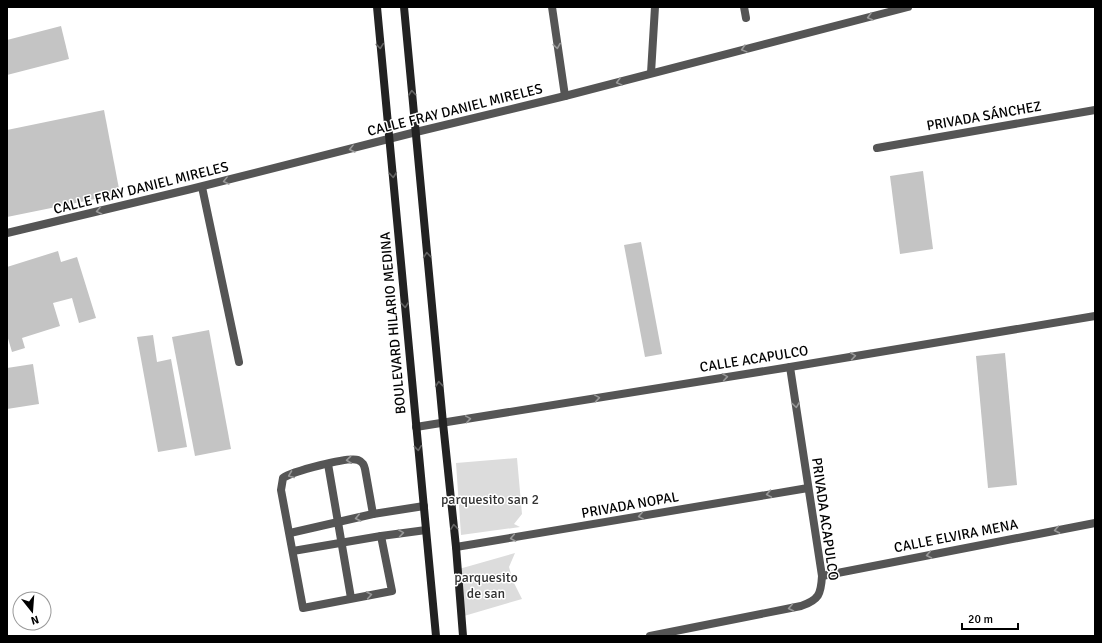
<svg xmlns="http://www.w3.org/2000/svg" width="1102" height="643" font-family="Signika,sans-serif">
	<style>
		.green { fill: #dcdcdc }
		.building { fill: #c4c4c4 }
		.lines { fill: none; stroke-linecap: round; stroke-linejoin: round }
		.service { stroke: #555; stroke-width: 8 }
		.minor { stroke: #555; stroke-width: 8 }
		.secondary { stroke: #222; stroke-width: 8 }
		.oneway { stroke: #999 }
		.oneway2 { stroke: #646464 }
		.labels { text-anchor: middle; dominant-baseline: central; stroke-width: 3; stroke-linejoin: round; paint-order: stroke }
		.street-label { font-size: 14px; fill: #000; stroke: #fff }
		.park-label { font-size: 14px; fill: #333; stroke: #fff }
	</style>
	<rect width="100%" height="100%" fill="#fff"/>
	<g class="green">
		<path d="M517,458L522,514L514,524L520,527L461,535L456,463Z"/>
		<path d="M515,553L509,567L513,581L522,599L464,616L459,569Z"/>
	</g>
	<g class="building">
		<path d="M61,26L69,59L7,75V40Z"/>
		<path d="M104,110L120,194L7,217V130Z"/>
		<path d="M923,171L933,249L900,254L890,176Z"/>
		<path d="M641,242L662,354L645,357L624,245Z"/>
		<path d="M58,251L61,262L77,257L96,318L79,323L72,298L53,303L60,326L22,338L25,348L12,352L7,335V267Z"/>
		<path d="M209,330L231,449L195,456L172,337Z"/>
		<path d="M153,335L157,362L171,359L187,447L158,452L137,337Z"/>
		<path d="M1005,353L1017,485L988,488L976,356Z"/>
		<path d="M33,364L39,404L7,409V368Z"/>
	</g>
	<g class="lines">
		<g class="service">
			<path d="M744,7L746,18"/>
			<path d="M651,73L655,7"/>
			<path d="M202,187L239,362"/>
			<path d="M328,464L351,598"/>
			<path d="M373,514L365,469C364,465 363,462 358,460C349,456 291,472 283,478L281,490L303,608L392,591L381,536"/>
			<path d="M290,533L373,514L424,506"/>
			<path d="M293,551L381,536L426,530"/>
		</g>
		<g class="minor">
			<path d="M552,7L565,96"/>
			<path d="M877,148L1095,110"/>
			<path d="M7,233L191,189L416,132L565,96L908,7"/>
			<path d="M416,427L790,367L1095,316"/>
			<path d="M456,547L808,488"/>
			<path d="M822,576L1095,523"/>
			<path d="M650,636L801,606C819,600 821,594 822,576L790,367"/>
		</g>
		<g class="secondary">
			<path d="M377,7L436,636"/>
			<path d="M404,7L443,423L456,547L463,636"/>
		</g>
	</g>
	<defs><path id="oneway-chevron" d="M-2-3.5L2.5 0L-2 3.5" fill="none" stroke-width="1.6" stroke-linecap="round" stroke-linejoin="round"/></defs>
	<g class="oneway">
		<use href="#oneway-chevron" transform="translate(870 17) rotate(165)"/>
		<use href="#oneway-chevron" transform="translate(557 46) rotate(81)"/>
		<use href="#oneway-chevron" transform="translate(744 49) rotate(165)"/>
		<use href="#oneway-chevron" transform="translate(619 82) rotate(165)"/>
		<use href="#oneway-chevron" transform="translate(352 149) rotate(166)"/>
		<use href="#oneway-chevron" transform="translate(226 181) rotate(166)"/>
		<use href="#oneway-chevron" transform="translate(99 211) rotate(167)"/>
		<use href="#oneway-chevron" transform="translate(853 356) rotate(-9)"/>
		<use href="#oneway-chevron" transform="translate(725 377) rotate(-9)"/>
		<use href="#oneway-chevron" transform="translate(597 398) rotate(-9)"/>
		<use href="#oneway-chevron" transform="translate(796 405) rotate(82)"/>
		<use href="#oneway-chevron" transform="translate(468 419) rotate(-9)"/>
		<use href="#oneway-chevron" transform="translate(349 460) rotate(174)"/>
		<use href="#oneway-chevron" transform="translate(291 475) rotate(158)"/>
		<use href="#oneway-chevron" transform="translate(769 494) rotate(170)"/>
		<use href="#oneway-chevron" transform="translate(641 516) rotate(170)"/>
		<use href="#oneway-chevron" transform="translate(358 518) rotate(167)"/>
		<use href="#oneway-chevron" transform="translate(1057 530) rotate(169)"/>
		<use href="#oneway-chevron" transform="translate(401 533) rotate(-9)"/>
		<use href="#oneway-chevron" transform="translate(513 538) rotate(170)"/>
		<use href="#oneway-chevron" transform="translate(929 555) rotate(169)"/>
		<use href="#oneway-chevron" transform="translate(369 595) rotate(-10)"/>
		<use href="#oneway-chevron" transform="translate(791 608) rotate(169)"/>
	</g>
	<g class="oneway2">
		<use href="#oneway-chevron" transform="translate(380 46) rotate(84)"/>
		<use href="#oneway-chevron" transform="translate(412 93) rotate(-95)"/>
		<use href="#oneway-chevron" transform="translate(393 175) rotate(85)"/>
		<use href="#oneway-chevron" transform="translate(427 255) rotate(-95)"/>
		<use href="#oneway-chevron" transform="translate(405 305) rotate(85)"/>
		<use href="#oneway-chevron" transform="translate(439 384) rotate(-95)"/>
		<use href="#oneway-chevron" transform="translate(418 448) rotate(84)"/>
		<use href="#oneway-chevron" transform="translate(454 527) rotate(-96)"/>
	</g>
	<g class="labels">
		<g class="street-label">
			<text transform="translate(455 110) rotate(-14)">CALLE FRAY DANIEL MIRELES</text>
			<text transform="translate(984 116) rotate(-10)">PRIVADA SÁNCHEZ</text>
			<text transform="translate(141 188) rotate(-14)">CALLE FRAY DANIEL MIRELES</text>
			<text transform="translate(393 323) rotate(-95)">BOULEVARD HILARIO MEDINA</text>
			<text transform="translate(754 359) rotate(-9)">CALLE ACAPULCO</text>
			<text transform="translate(630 505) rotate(-10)">PRIVADA NOPAL</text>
			<text transform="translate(825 519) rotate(82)">PRIVADA ACAPULCO</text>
			<text transform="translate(956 536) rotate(-11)">CALLE ELVIRA MENA</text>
		</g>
		<g class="park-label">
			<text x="490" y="499">parquesito san 2</text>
			<text x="486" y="577">parquesito<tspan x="486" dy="16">de san</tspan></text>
		</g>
	</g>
	<rect width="1102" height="643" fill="none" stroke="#000000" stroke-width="16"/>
	<g transform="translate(32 611) rotate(163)"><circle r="19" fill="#ffffff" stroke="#999999"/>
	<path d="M0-3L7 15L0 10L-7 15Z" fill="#000000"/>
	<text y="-6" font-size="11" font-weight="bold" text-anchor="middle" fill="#000000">N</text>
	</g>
	<path d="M962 623v6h56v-6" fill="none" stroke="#000000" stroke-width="2"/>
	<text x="968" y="623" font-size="12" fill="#000000" stroke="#ffffff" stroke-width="3" paint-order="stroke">20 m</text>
</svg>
